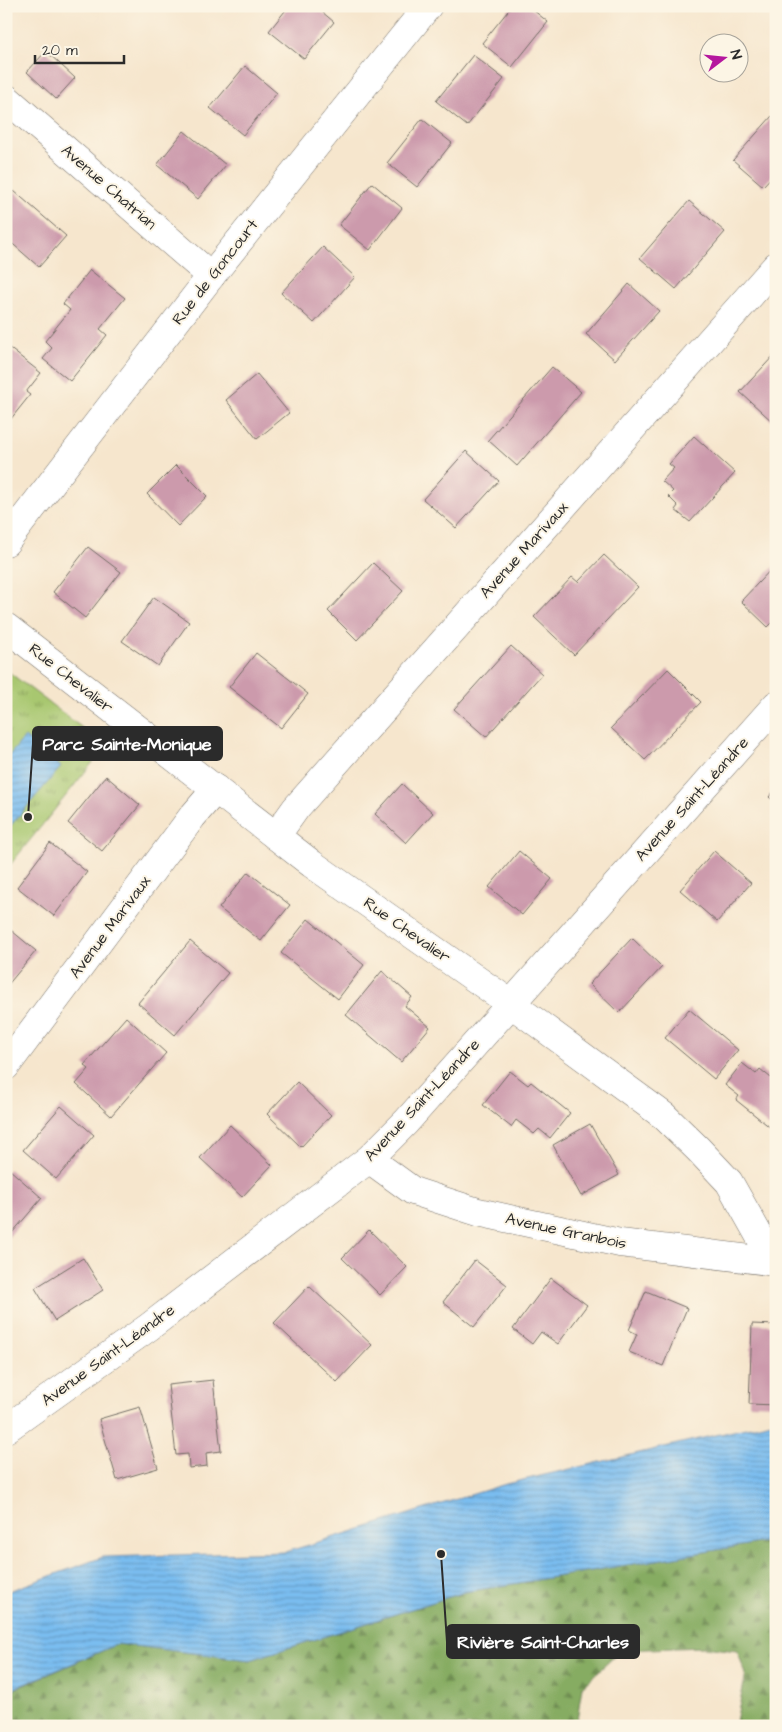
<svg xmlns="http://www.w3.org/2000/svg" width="782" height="1732" font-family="'Architects Daughter',sans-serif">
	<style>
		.forest { fill: url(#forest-firs); stroke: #586c46 }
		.park { fill: url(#park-tufts); stroke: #6a794d }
		.water { fill: url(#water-rules); stroke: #52748e }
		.building { fill: #cc9aac }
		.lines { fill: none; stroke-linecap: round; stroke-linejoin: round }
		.minor-casing { stroke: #726c64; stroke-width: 29 }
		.minor { stroke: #fff; stroke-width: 28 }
		.labels { text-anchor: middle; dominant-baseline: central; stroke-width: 4; stroke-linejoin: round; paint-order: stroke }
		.street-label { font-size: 16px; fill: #2b2b2b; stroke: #fcf5e5 }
		.leader { fill: none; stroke: #2b2b2b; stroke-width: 2 }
		.callout-dot { fill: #2b2b2b; stroke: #fcf5e5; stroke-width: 2 }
		.callout { fill: #2b2b2b; stroke: #2b2b2b; stroke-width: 2 }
		.callout-label { font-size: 18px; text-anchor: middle; font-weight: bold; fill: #fff }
	</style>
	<defs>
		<pattern id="forest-firs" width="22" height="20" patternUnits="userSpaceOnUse" patternTransform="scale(1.25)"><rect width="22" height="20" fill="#86ac62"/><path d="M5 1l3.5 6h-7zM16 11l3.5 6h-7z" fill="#6e8c51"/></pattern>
		<pattern id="park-tufts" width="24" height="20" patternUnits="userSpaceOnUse" patternTransform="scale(1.25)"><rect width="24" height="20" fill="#a8c76f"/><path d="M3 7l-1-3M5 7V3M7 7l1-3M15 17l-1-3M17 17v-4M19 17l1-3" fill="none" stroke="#89a25b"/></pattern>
		<pattern id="water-rules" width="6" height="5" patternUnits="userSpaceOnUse" patternTransform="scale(1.25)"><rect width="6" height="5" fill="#7abdf0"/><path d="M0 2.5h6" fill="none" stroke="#649ac3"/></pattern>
	</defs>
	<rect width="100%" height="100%" fill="#fcf5e5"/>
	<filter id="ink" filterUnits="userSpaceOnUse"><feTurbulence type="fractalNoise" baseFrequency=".02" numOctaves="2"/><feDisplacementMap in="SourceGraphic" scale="10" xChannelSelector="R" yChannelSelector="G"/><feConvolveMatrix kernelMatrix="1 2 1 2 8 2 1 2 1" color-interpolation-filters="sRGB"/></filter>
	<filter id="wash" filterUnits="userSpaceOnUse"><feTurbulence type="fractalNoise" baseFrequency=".0096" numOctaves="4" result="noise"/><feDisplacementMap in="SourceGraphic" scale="20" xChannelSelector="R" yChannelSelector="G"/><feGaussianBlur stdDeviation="1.12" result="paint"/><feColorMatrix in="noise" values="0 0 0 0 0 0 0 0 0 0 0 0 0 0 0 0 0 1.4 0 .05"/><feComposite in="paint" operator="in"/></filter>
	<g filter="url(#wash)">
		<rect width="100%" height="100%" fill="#f6e6cd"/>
		<path class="forest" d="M776,1540V1726H732L736,1721L746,1674L737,1651L704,1647L621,1650L582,1687L576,1726H6V1693L118,1644L250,1660L465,1592Z"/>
		<path class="park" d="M6,670L106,746L6,870Z"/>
		<g class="water">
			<path d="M25,737L61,767L6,831V759Z"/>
			<path d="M776,1421V1540L465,1592L250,1660L118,1644L6,1692V1592L103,1557L286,1552L506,1484Z"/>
		</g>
		<g id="blocks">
			<g class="building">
				<path d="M289,6H315L334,22L304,59L269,31Z"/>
				<path d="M512,6H528L548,22L512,67L482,43Z"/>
				<path d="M46,51L75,78L56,99L27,72Z"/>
				<path d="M473,55L504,79L467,126L436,101Z"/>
				<path d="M245,66L277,93L243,135L210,108Z"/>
				<path d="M772,116L776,120V172L763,186L733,160Z"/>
				<path d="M422,119L452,143L417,187L387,163Z"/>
				<path d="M184,131L226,165L198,199L157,165Z"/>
				<path d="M372,183L402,208L370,250L339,225Z"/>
				<path d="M14,191L66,236L39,267L6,238V200Z"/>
				<path d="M689,201L725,232L676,289L640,258Z"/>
				<path d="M323,247L355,277L314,323L281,293Z"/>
				<path d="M90,270L125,298L100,329L107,335L70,381L43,359L52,348L45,341L70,310L63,304Z"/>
				<path d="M629,284L659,311L615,360L586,334Z"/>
				<path d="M8,347L41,373L26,392L30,395L6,425V350Z"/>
				<path d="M776,353V421L774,423L740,392Z"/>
				<path d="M552,367L581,392L517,466L488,440Z"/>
				<path d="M257,374L289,413L257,439L226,400Z"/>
				<path d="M694,436L735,473L690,522L675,510L678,506L668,496L673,491L662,481L674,468L669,464Z"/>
				<path d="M466,451L499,481L456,528L423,499Z"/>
				<path d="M176,465L207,496L178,526L147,494Z"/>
				<path d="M88,547L121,572L85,618L53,592Z"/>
				<path d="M604,555L638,587L574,655L534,617L572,577L578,582Z"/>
				<path d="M373,563L403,591L357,640L328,611Z"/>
				<path d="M776,564V619L768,627L741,601Z"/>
				<path d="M154,597L189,622L158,666L122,641Z"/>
				<path d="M511,646L542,674L486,737L454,709Z"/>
				<path d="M256,653L308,694L281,728L229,687Z"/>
				<path d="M668,669L701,702L645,760L611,728Z"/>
				<path d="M106,776L140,805L102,851L68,823Z"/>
				<path d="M402,784L433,813L406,843L375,814Z"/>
				<path d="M776,789V803L769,797Z"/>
				<path d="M50,843L87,872L54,916L17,887Z"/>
				<path d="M519,851L552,879L522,915L489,887Z"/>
				<path d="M714,851L751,883L717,922L680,890Z"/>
				<path d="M248,872L290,905L261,941L219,908Z"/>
				<path d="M308,919L364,965L338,999L281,953Z"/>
				<path d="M6,926L36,951L6,987Z"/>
				<path d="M632,938L662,967L619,1013L589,984Z"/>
				<path d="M190,941L228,973L175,1035L138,1003Z"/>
				<path d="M382,971L412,997L405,1006L430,1027L401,1062L346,1015Z"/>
				<path d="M689,1009L738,1050L714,1079L665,1038Z"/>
				<path d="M126,1017L166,1053L111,1116L76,1084L89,1069L84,1065Z"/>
				<path d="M742,1063L756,1074L760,1069L776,1082V1132L736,1100L739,1096L725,1085Z"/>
				<path d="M510,1071L528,1085L531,1082L570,1113L550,1138L539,1129L534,1134L516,1120L511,1127L483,1105Z"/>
				<path d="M297,1082L331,1115L301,1147L267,1114Z"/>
				<path d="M61,1106L94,1135L56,1179L23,1150Z"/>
				<path d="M590,1124L619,1175L581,1196L553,1145Z"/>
				<path d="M230,1125L272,1165L242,1197L200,1158Z"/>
				<path d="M9,1169L42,1198L6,1240V1173Z"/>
				<path d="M369,1230L407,1267L380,1295L342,1258Z"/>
				<path d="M83,1258L103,1290L55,1321L35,1288Z"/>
				<path d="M475,1260L507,1285L474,1327L443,1302Z"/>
				<path d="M551,1278L587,1305L558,1344L541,1332L532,1344L513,1329Z"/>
				<path d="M309,1286L372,1345L337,1382L274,1323Z"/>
				<path d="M646,1291L687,1308L663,1366L629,1352L637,1334L629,1330Z"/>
				<path d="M752,1324L776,1325V1405L749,1404Z"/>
				<path d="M213,1380L221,1451L206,1453L207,1466L189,1468L188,1454L176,1455L168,1385Z"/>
				<path d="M140,1407L158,1468L117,1480L99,1419Z"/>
			</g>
		</g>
	</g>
	<g filter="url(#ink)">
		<use href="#blocks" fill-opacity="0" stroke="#726c64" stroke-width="1"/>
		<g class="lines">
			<defs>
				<g id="minor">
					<path d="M6,98L211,276"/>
					<path d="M6,542L211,276L428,6"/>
					<path d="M6,627L312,864L510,1003L664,1116L698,1149L729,1182L774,1262"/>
					<path d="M276,836L296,808L776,266"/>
					<path d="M6,1066L192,817L216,789"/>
					<path d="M369,1159L413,1191L478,1212L620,1243L776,1262"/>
					<path d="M6,1429L149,1327L369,1159L406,1122L776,705"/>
				</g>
			</defs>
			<use href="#minor" class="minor-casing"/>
			<use href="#minor" class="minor"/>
		</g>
	</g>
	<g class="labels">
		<g class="street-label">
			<text transform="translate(109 187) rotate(41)">Avenue Chatrian</text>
			<text transform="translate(215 272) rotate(-52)">Rue de Goncourt</text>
			<text transform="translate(524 550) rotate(-48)">Avenue Marivaux</text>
			<text transform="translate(71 678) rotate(38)">Rue Chevalier</text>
			<text transform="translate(692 799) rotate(-48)">Avenue Saint-Léandre</text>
			<text transform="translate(110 927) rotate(-53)">Avenue Marivaux</text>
			<text transform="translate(407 930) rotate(35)">Rue Chevalier</text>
			<text transform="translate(422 1100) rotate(-47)">Avenue Saint-Léandre</text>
			<text transform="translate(566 1231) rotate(12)">Avenue Granbois</text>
			<text transform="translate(108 1355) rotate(-36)">Avenue Saint-Léandre</text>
		</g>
	</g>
	<path class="leader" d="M28 817L33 743M441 1554L447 1642"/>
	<g class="callout-dot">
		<circle cx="28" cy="817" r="5"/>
		<circle cx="441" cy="1554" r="5"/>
	</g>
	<g class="callout">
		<rect x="33" y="727" width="189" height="33" rx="5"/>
		<rect x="447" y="1625" width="192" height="33" rx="5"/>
	</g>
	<g class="callout-label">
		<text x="127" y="750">Parc Sainte-Monique</text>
		<text x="543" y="1648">Rivière Saint-Charles</text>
	</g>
	<rect width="782" height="1732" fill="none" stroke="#fcf5e5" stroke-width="25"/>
	<g transform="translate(724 58) rotate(74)"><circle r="24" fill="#fcf5e5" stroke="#a8a49b"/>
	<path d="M0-4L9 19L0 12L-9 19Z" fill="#b5179e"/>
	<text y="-8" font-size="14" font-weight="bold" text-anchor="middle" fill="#2b2b2b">N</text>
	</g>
	<path d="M35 55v8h89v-8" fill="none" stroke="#2b2b2b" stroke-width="2.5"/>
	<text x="42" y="55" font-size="15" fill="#2b2b2b" stroke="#fcf5e5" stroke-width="4" paint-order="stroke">20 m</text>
</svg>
